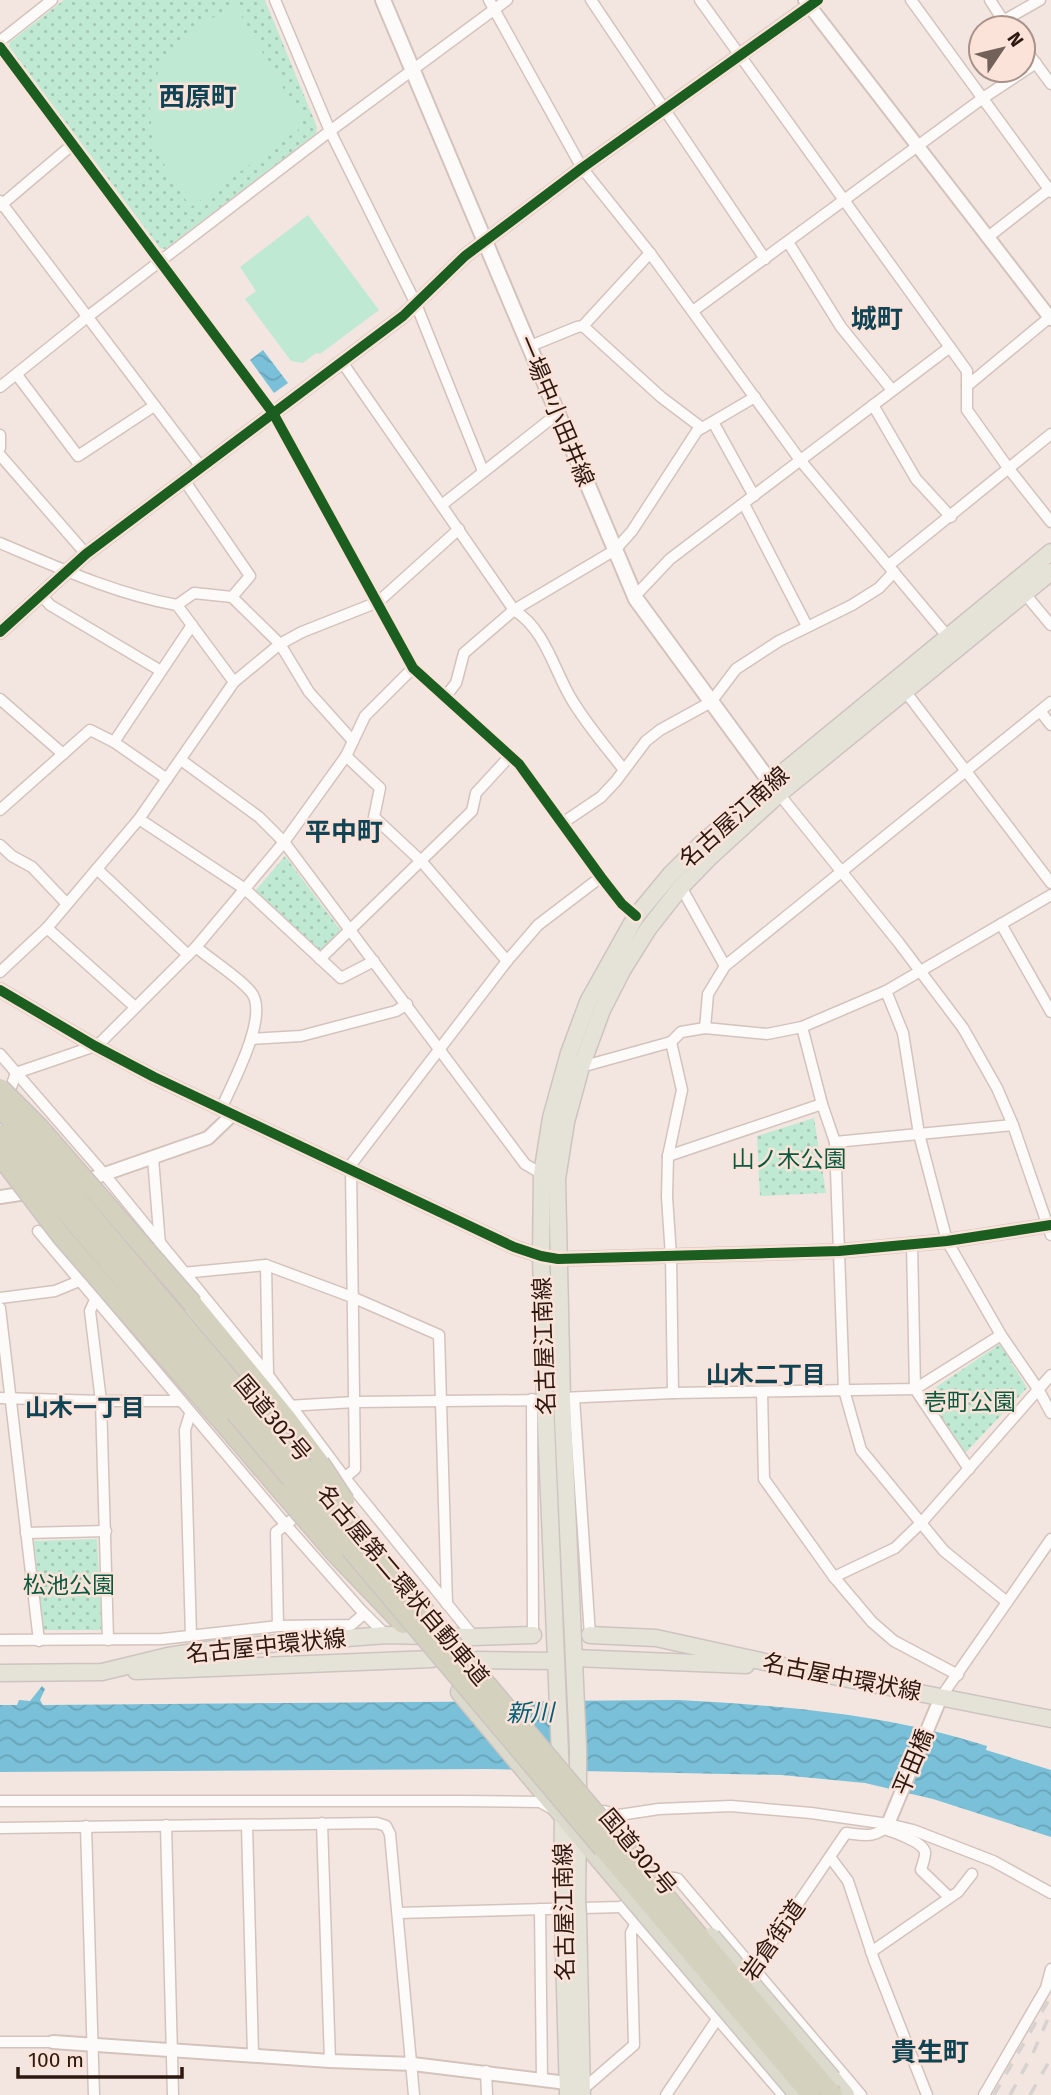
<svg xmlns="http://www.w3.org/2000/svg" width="1051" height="2095" font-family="'Fira Sans','Noto Sans JP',sans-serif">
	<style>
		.park { fill: url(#park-dots) }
		.pitch { fill: #bfe9d2 }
		.water { fill: url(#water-waves) }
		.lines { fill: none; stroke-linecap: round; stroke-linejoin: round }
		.minor-casing { stroke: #d4c3bc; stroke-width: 13 }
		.tertiary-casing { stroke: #d4c3bc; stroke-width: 16 }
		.secondary-casing { stroke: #d4c3bc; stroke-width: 18 }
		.primary-casing { stroke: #cdc4c0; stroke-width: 19 }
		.trunk-casing { stroke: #cdc4c0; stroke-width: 21 }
		.motorway-casing { stroke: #cdc4c0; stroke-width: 21 }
		.minor { stroke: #fdfbfa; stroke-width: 10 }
		.tertiary { stroke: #fdfbfa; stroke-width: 12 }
		.secondary { stroke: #fdfbfa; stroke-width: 14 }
		.primary { stroke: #e5e2d8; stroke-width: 16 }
		.trunk { stroke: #dcdacc; stroke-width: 18 }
		.motorway { stroke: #d4d1bf; stroke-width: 18 }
		.rail { stroke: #d6d2cf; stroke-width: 3.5; stroke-dasharray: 12 12; stroke-linecap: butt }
		.primary-bridge-casing { stroke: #cdc4c0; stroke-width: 19; stroke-linecap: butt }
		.trunk-bridge-casing { stroke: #cdc4c0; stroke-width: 21; stroke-linecap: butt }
		.motorway-bridge-casing { stroke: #cdc4c0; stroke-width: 21; stroke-linecap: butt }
		.primary-bridge { stroke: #e5e2d8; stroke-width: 16 }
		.trunk-bridge { stroke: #dcdacc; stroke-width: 18 }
		.motorway-bridge { stroke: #d4d1bf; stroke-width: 18 }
		.cycleway-casing { stroke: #fbe3d9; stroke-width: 15 }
		.cycleway { stroke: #1b5e20; stroke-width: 10 }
		.labels { text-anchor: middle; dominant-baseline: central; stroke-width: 5; stroke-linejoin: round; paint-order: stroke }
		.street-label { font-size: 23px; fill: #2d1910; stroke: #fbe3d9 }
		.park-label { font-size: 23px; fill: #09593f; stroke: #fbe3d9 }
		.neighbourhood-label { font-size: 24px; font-weight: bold; fill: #104455; stroke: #fbe3d9 }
		.water-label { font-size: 24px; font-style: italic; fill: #015d76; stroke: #fbe3d9 }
		.quarter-label { font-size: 26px; font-weight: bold; fill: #104455; stroke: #fbe3d9 }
	</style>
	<defs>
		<pattern id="park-dots" width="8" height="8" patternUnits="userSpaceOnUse" patternTransform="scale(1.75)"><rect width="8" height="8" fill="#bfe9d2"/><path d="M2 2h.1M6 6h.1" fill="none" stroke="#a4c7b3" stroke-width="1.8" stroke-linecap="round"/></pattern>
		<pattern id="water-waves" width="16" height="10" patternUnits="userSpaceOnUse" patternTransform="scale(1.75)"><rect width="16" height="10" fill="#79c0d8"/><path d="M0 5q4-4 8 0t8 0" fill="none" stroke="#69a4b8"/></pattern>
	</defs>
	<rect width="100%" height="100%" fill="#f3e6e1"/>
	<g class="park">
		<path d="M64,0H265L317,127L316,134L165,249L160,248L9,47L10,42Z"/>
		<path d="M285,856L341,931L320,952L255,891Z"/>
		<path d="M814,1118L826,1193L760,1196L757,1136Z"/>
		<path d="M1000,1344L1027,1388L965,1453L926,1394Z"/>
		<path d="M97,1539L102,1630H43L34,1541Z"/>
	</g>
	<g class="pitch">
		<path d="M235,5L300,117L302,127L191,207C152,155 128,96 180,41C195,26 217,16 235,5Z"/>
		<path d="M308,215L379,310L320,354L316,353L303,363L291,361L245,299L256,291L240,267Z"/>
	</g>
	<g class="water">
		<path d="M263,350L288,383L274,393L250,360Z"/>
		<path d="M42,1686L45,1689L40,1700L43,1705L679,1700C784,1706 886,1714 987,1746L986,1750L1051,1770V1837L933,1799L865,1783L781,1775L488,1769L0,1772V1705H17L19,1700L30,1701Z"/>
	</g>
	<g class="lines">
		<defs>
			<g id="minor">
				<path d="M275,0L330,131L416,304L483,471"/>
				<path d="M489,0L582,168L650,253L800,460L948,637"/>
				<path d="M591,0L765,259"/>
				<path d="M700,0L967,371V410L1009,469L1051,522"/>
				<path d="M911,0L1051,192"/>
				<path d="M990,0L1008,28"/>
				<path d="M1003,21L1040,0"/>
				<path d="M0,41L52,0"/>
				<path d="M1023,46L1051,84"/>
				<path d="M0,47L273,413L413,668L519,764L601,877L622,904L636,916"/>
				<path d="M0,201L201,467"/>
				<path d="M0,206L72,145"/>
				<path d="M988,237L1051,188"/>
				<path d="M788,242L841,327L892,390"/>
				<path d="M693,311L983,98L1036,63"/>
				<path d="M583,326L661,397L702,428"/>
				<path d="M528,347L577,327L583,326L650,253"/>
				<path d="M342,362L514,610C546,630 554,671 572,700C587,725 606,747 624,770"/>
				<path d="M17,375L78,456L154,406"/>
				<path d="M967,386L1050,317"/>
				<path d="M0,387L86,318L330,131L507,0"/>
				<path d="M873,405L916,479L951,517"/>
				<path d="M713,422L754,496"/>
				<path d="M0,435V448"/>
				<path d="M0,455L86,554"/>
				<path d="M184,480L250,576L232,597"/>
				<path d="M443,504L557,414"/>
				<path d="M744,504L807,626"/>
				<path d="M0,543C57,567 115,594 177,605L234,682"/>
				<path d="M889,565L1051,434"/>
				<path d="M1025,594L1051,625"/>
				<path d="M41,595L50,605L161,671"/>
				<path d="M635,596L670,559L695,540L950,347"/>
				<path d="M177,605L194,593L232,597L280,644L309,692L353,741"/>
				<path d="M905,691L1051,883"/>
				<path d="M446,696L456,683L464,653L514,610L615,550L632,531L697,431L755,397"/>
				<path d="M0,699L63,754"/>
				<path d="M1040,711L1051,725"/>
				<path d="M114,742L192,625"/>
				<path d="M346,756L380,788L374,817L422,862L507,961"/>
				<path d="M181,760L259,817L284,842L525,1164L542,1174"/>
				<path d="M779,794L899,943L963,1028L997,1088L1013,1125L1051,1235"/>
				<path d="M0,810L90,730L114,742L167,779"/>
				<path d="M139,819L245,889L341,978L374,961"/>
				<path d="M564,822L601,797L616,781L646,741L660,730L711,702L736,669L779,641L852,605L879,588L894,572"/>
				<path d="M0,845L12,856L32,867L67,904"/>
				<path d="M97,869L188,955"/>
				<path d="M681,887L725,966"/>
				<path d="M1001,924L1051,1012"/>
				<path d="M47,928L135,1007"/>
				<path d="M196,947C211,960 239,977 251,992C270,1015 232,1084 221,1109"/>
				<path d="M320,959L472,811L476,793L510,756"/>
				<path d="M0,972L47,928L139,819L234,682L280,644L302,632L378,602L459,529"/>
				<path d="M886,991L903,1033L919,1134L947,1241L1001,1335L1038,1389L1051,1413"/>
				<path d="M802,1027L822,1104L835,1142L844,1390L861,1450L944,1551L1007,1602"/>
				<path d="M705,1028L708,994L725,966L1051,702"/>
				<path d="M251,1039L301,1036L396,1011L407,1004"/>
				<path d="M0,1054L105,1175L268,1375L345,1478L474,1637"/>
				<path d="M581,1067L671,1042"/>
				<path d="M7,1099L16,1073L95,1046L101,1042L196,947L284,842L346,756L365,716L413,668"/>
				<path d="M835,1142L1013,1125"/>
				<path d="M668,1156L822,1104"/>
				<path d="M153,1158L160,1245"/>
				<path d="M38,1231L286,1525L360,1609L386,1635"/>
				<path d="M912,1244L915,1389L969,1469"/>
				<path d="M266,1265L268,1375"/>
				<path d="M182,1273L266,1265L352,1297L439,1335L447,1604"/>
				<path d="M0,1298L55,1291L79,1281"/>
				<path d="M95,1300L90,1311L101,1401L108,1640"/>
				<path d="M0,1308L39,1641"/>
				<path d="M762,1392L764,1479L834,1577L872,1622L894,1641L958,1675"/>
				<path d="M673,1393L671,1256L667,1197L668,1156L682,1090L671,1042L681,1032L705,1028L767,1034L802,1027L886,991L1051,895"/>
				<path d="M0,1398L101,1401H181"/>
				<path d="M562,1398L673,1393L915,1389L1001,1335"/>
				<path d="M574,1398L590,1635"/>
				<path d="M532,1399L533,1635"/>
				<path d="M287,1406L355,1402L545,1400"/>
				<path d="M190,1414L185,1430L191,1635"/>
				<path d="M333,1488L355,1469L351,1169L353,1162L507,961L538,925L601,877"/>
				<path d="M26,1533L106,1531"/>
				<path d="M834,1577L895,1548L921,1523L1051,1375"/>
				<path d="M278,1626L276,1532L302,1512"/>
				<path d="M0,1640L162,1639L278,1626L351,1625L364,1614"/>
				<path d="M941,1697L1051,1539"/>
				<path d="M0,1801H463L540,1802L551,1808"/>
				<path d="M604,1811L619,1815L659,1809L731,1806L811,1813L888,1824L913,1830L993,1861L1051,1893"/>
				<path d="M322,1823L330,2061"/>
				<path d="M166,1825L173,2095"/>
				<path d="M247,1825L253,2055"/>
				<path d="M86,1826L94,2095"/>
				<path d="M0,1828L377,1823L386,1826L390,1834L414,2095"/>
				<path d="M884,1829C894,1832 923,1842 925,1852C926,1856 922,1865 921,1870L949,1897"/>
				<path d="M830,1857L848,1881L874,1960L927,2095"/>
				<path d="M653,1887C661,1882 668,1875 678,1879L861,2095"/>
				<path d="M621,1907L783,2095"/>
				<path d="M540,1909L542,2079"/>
				<path d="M398,1913L621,1907L637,1897"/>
				<path d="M871,1952L958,1892L972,1874"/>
				<path d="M750,1974L846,1833C863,1835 877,1839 888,1824"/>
				<path d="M0,2042H53"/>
				<path d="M486,2071L487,2095"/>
				<path d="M582,2090L634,2045L631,1933L635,1925"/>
				<path d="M666,2095L726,2006"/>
				<path d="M984,2095L1046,1988L1051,1969"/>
			</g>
			<g id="tertiary">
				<path d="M805,0L1051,319"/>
				<path d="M0,632L86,554L403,316L465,256L582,168L809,6"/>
				<path d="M0,990L95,1046L154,1077L514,1247L541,1256L558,1259L839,1251L947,1241L1051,1225"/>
				<path d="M79,1183L208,1138L233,1114"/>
				<path d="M0,1197L33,1192"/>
				<path d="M888,1824L941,1697"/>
				<path d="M53,2042L330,2061L413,2064L567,2083"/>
			</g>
			<path id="secondary" d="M383,0L636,599L776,790"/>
			<g id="primary">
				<path d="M590,1635L656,1638L783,1666L1051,1719"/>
				<path d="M574,1658L746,1665"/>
				<path d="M477,1660L556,1661"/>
				<path d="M136,1671L432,1659"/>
				<path d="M0,1673L102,1672L168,1656L220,1648L386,1635L474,1637L533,1635"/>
				<path d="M561,1776L545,1400L541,1256L542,1174L551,1118L569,1053L588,1002L636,916L670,875L699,846L770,783L1051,552"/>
				<path d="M578,1799V1749L562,1398L557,1179L566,1122L581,1067L602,1010L623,969L648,929L681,887L710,857L779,794L1051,572"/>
				<path d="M562,1899L563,1809"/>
				<path d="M577,1899L578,1825"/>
				<path d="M578,1916L582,2095"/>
				<path d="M563,1918L568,2095"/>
			</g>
			<g id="trunk">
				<path d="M93,1202L223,1358"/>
				<path d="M460,1692L601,1861"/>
				<path d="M832,2079L845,2095"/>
			</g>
			<g id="motorway">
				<path d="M193,1304L288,1420L320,1463"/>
				<path d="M219,1418L284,1494"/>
				<path d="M334,1552L403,1624"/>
			</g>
		</defs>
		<use href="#minor" class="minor-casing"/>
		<use href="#tertiary" class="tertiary-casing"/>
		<use href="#secondary" class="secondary-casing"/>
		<use href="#primary" class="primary-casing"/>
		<use href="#trunk" class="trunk-casing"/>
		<use href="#motorway" class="motorway-casing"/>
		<use href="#minor" class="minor"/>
		<use href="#tertiary" class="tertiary"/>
		<use href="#secondary" class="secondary"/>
		<use href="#primary" class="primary"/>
		<use href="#trunk" class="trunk"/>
		<use href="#motorway" class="motorway"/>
		<g class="rail">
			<path d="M994,2095L1051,1996"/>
			<path d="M1010,2095L1033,2053L1050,2014"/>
			<path d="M1030,2095L1051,2058"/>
		</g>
		<defs>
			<g id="primary-bridge">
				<path d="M562,1899L563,1918"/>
				<path d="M577,1899L578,1916"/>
			</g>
			<g id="trunk-bridge">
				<path d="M601,1861L799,2095"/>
				<path d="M711,1937L832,2079"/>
			</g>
			<g id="motorway-bridge">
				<path d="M0,1088L39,1127L193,1304"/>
				<path d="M0,1107L833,2095"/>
				<path d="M0,1134L811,2095"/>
				<path d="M0,1156L62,1237L219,1418"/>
				<path d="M320,1463L345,1501"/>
				<path d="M284,1494L334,1552"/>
			</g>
		</defs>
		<use href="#primary-bridge" class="primary-bridge-casing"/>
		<use href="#trunk-bridge" class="trunk-bridge-casing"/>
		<use href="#motorway-bridge" class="motorway-bridge-casing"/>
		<use href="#primary-bridge" class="primary-bridge"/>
		<use href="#trunk-bridge" class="trunk-bridge"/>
		<use href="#motorway-bridge" class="motorway-bridge"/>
		<defs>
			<g id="cycleway">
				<path d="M0,47L273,413L413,668L519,764L601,877L622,904L636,916"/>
				<path d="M0,632L86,554L403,316L465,256L582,168L818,0"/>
				<path d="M0,990L95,1046L154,1077L514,1247L541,1256L558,1259L839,1251L947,1241L1051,1225"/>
			</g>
		</defs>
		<use href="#cycleway" class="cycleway-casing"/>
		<use href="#cycleway" class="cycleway"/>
	</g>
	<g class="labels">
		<g class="street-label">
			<text transform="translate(556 411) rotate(67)">一場中小田井線</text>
			<text transform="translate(734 817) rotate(-42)">名古屋江南線</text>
			<text transform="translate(544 1346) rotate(-92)">名古屋江南線</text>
			<text transform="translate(273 1418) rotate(50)">国道302号</text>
			<text transform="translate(403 1585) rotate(50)">名古屋第二環状自動車道</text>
			<text transform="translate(266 1646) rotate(-6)">名古屋中環状線</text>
			<text transform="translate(842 1677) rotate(11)">名古屋中環状線</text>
			<text transform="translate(913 1762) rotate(-67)">平田橋</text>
			<text transform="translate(638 1852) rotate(50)">国道302号</text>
			<text transform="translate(564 1912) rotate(-91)">名古屋江南線</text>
			<text transform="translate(773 1940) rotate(-55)">岩倉街道</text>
		</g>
		<g class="park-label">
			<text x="789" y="1159">山ノ木公園</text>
			<text x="970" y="1402">壱町公園</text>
			<text x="69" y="1585">松池公園</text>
		</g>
		<g class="neighbourhood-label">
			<text x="766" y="1375">山木二丁目</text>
			<text x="85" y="1408">山木一丁目</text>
		</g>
		<g class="water-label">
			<text transform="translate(530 1713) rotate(-1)">新川</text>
		</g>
		<g class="quarter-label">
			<text x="198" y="97">西原町</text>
			<text x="877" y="319">城町</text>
			<text x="344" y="832">平中町</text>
			<text x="930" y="2052">貴生町</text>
		</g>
	</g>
	<g transform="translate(1002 49) rotate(55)"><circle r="33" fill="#fbe3d9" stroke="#a99289" stroke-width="2"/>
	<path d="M0-5L12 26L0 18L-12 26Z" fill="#726159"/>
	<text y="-10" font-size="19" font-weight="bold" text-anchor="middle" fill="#2d1910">N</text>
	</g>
	<path d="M18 2067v10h164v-10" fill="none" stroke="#2d1910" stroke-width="3.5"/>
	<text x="28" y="2067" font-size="21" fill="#2d1910" stroke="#fbe3d9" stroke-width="5" paint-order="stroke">100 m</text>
</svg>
